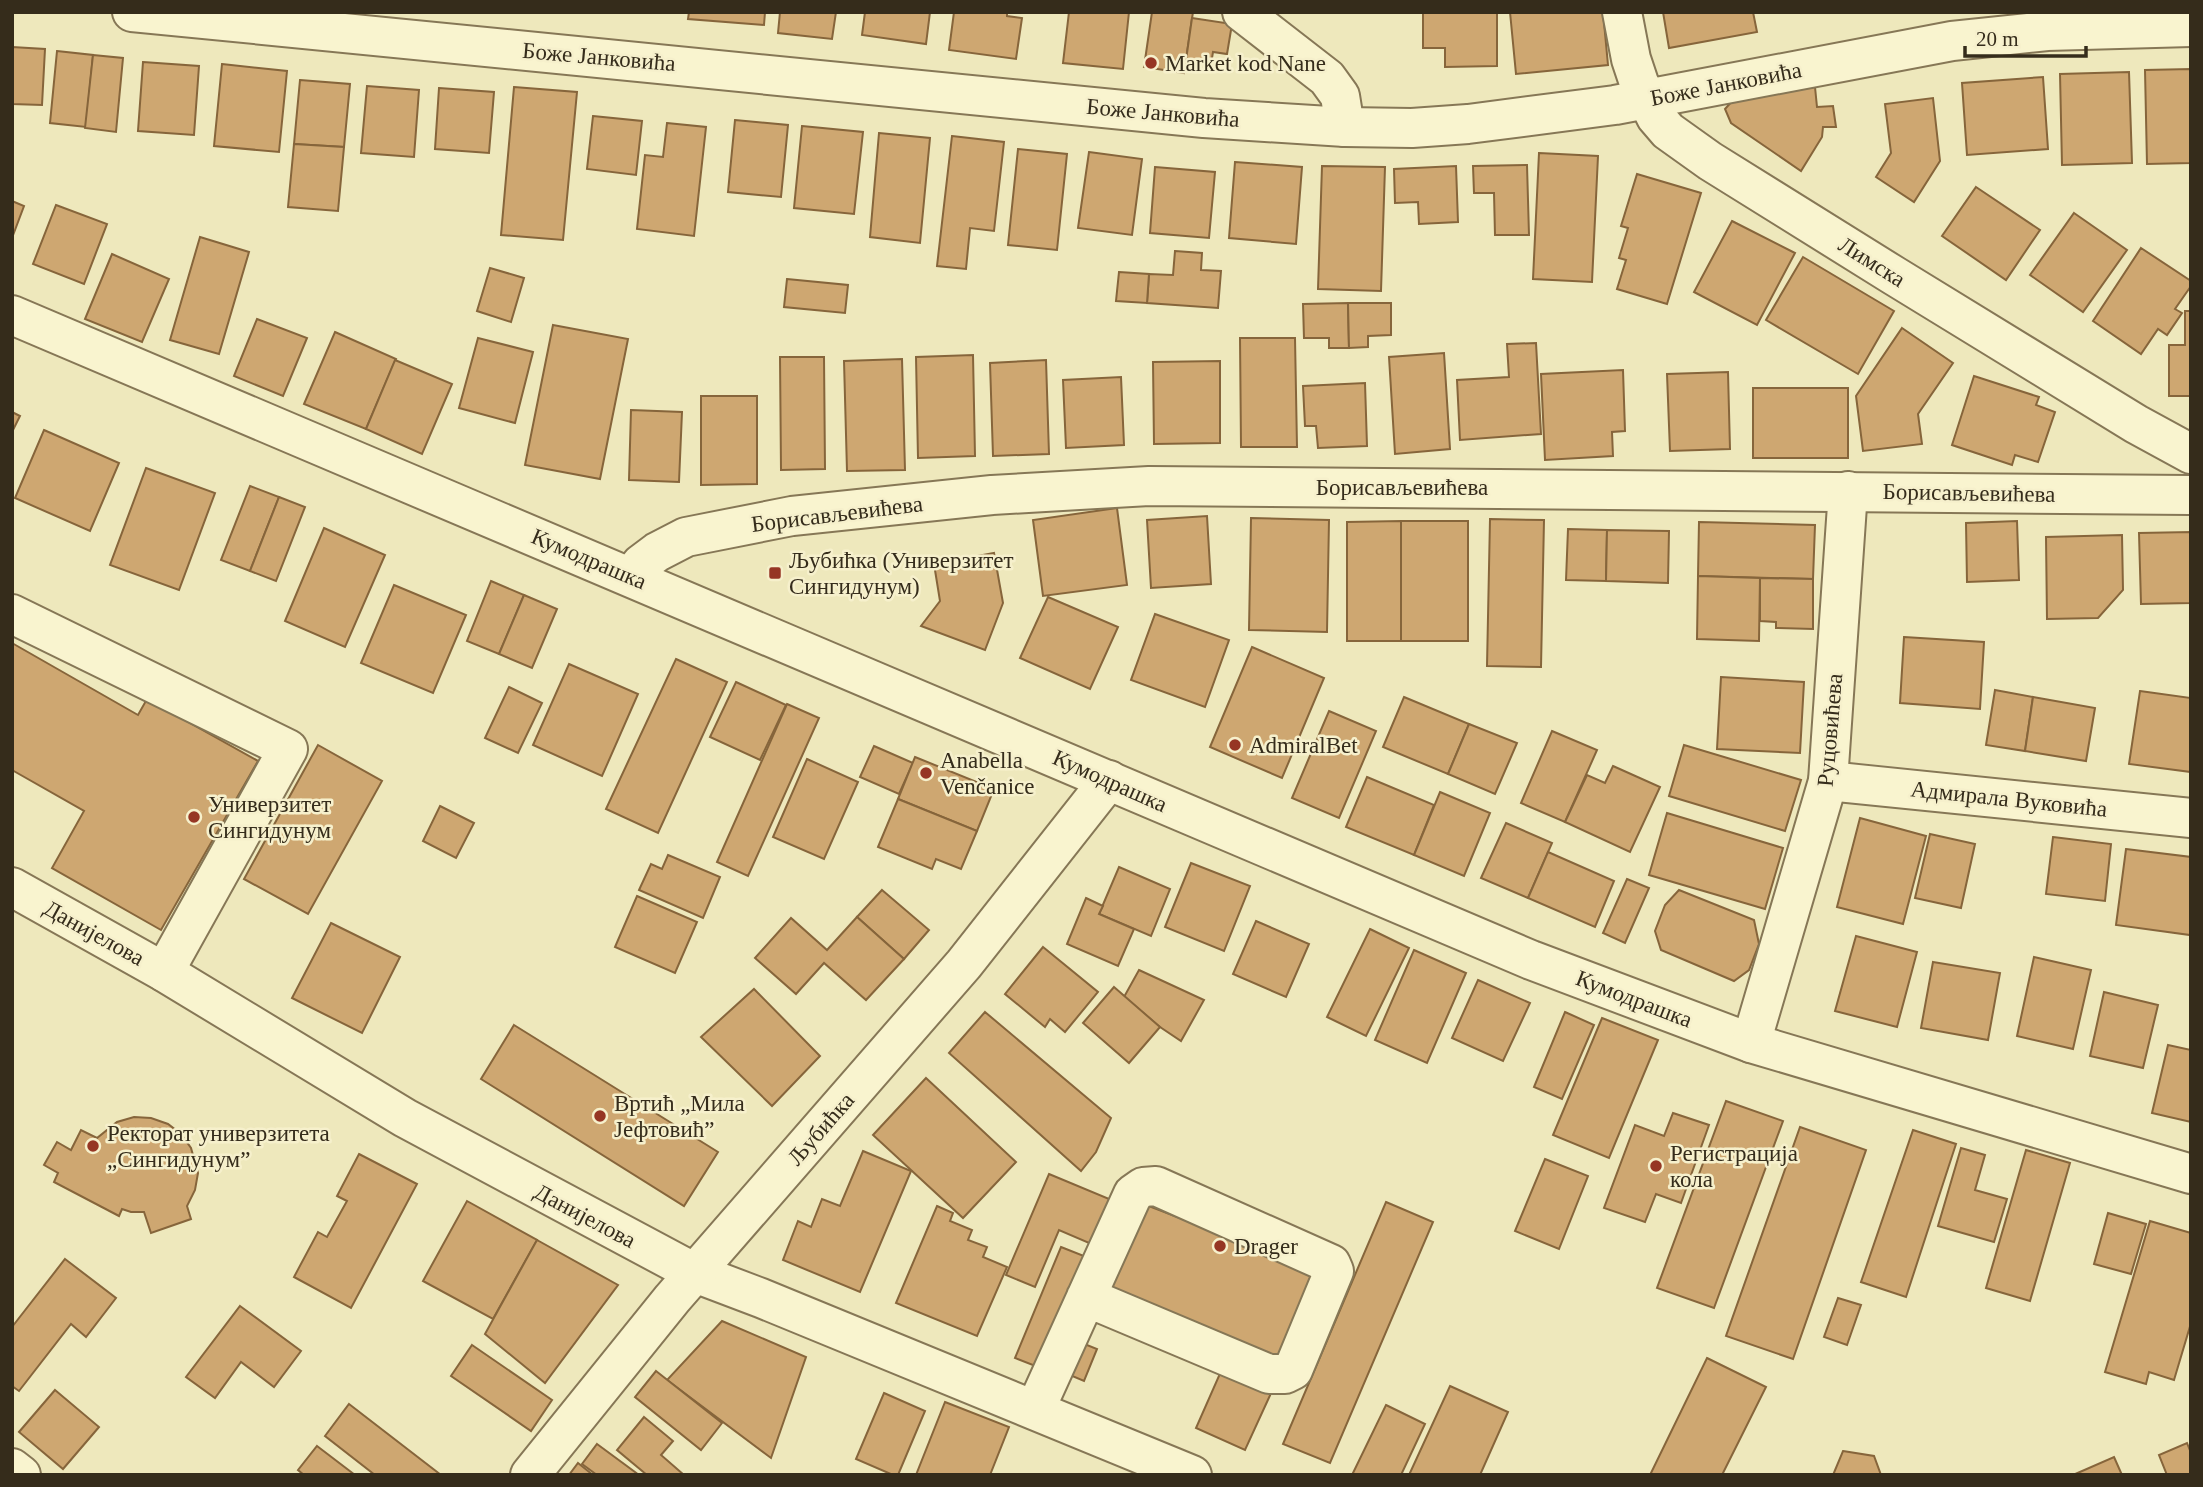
<svg xmlns="http://www.w3.org/2000/svg" width="2203" height="1487" font-family="Georgia,serif">
	<style>
		.building { fill: #cea771; stroke: #86653b; stroke-width: 2 }
		.lines { fill: none; stroke-linecap: round; stroke-linejoin: round }
		.minor-casing { stroke: #867756; stroke-width: 42 }
		.minor { stroke: #f9f4cf; stroke-width: 38 }
		.poi-dot { fill: #963624; stroke: #f6f0cc; stroke-width: 2.5 }
		.labels { text-anchor: middle; dominant-baseline: central; stroke-width: 5; stroke-linejoin: round; paint-order: stroke }
		.street-label { font-size: 23px; fill: #352c1b; stroke: #f6f0cc }
		.poi-label { font-size: 23px; fill: #352c1b; stroke: #f6f0cc; text-anchor: start }
	</style>
	<rect width="100%" height="100%" fill="#eee8bc"/>
	<g class="building">
		<path d="M689,12H765L764,25L688,19Z"/>
		<path d="M780,12H836L832,39L778,33Z"/>
		<path d="M865,12H930L926,44L862,35Z"/>
		<path d="M954,12H1007V16L1022,18L1016,59L949,50Z"/>
		<path d="M1069,12H1129L1123,69L1063,63Z"/>
		<path d="M1152,12H1193L1184,73L1144,67Z"/>
		<path d="M1423,12H1497V66L1445,67V48H1423Z"/>
		<path d="M1510,12H1603L1608,65L1516,74Z"/>
		<path d="M1663,12H1753L1757,32L1669,48Z"/>
		<path d="M1192,18L1232,24L1227,54L1213,52L1211,64L1186,60Z"/>
		<path d="M12,47L45,49L42,105L12,104Z"/>
		<path d="M57,51L93,55L86,127L50,123Z"/>
		<path d="M93,55L123,58L116,132L85,128Z"/>
		<path d="M143,62L199,66L194,135L138,131Z"/>
		<path d="M222,64L287,71L279,152L214,146Z"/>
		<path d="M2191,69V163L2147,164L2145,70Z"/>
		<path d="M2129,72L2132,163L2062,165L2060,74Z"/>
		<path d="M2043,77L2048,149L1967,155L1962,83Z"/>
		<path d="M300,80L350,84L344,147L294,144Z"/>
		<path d="M367,86L419,90L414,157L361,153Z"/>
		<path d="M514,87L577,92L563,240L501,235Z"/>
		<path d="M1815,87L1817,107L1833,106L1836,127H1823L1822,137L1801,171L1731,123L1725,109L1734,99Z"/>
		<path d="M439,88L494,92L489,153L435,149Z"/>
		<path d="M1933,98L1940,161L1914,202L1876,177L1891,153L1885,104Z"/>
		<path d="M593,116L642,121L636,175L587,169Z"/>
		<path d="M735,120L788,125L781,197L728,192Z"/>
		<path d="M667,123L706,127L694,236L637,229L645,155L663,157Z"/>
		<path d="M802,126L863,132L854,214L794,208Z"/>
		<path d="M879,133L930,138L920,243L870,237Z"/>
		<path d="M952,136L1004,142L994,231L970,228L966,269L937,266Z"/>
		<path d="M294,144L344,147L338,211L288,207Z"/>
		<path d="M1018,149L1067,154L1057,250L1008,245Z"/>
		<path d="M1089,152L1142,159L1132,235L1078,228Z"/>
		<path d="M1539,153L1598,156L1592,282L1533,279Z"/>
		<path d="M1235,162L1302,167L1296,244L1229,238Z"/>
		<path d="M1527,165L1529,235H1495L1494,193H1474L1473,166Z"/>
		<path d="M1322,166L1385,167L1381,291L1318,289Z"/>
		<path d="M1456,166L1458,222L1419,224L1418,202L1395,203L1394,169Z"/>
		<path d="M1155,167L1215,172L1209,238L1150,233Z"/>
		<path d="M1637,174L1701,193L1667,304L1617,289L1626,260L1619,258L1628,228L1621,226Z"/>
		<path d="M1976,187L2040,230L2006,280L1942,236Z"/>
		<path d="M12,201L24,206L12,238Z"/>
		<path d="M56,205L107,224L84,284L33,264Z"/>
		<path d="M2074,213L2127,250L2083,312L2030,275Z"/>
		<path d="M1732,221L1795,253L1757,325L1694,292Z"/>
		<path d="M200,237L249,252L219,354L170,340Z"/>
		<path d="M2141,248L2191,281V286L2175,309L2182,313L2167,335L2158,329L2141,354L2093,321Z"/>
		<path d="M1175,251L1202,253L1201,270L1221,271L1218,308L1147,303L1149,274L1173,275Z"/>
		<path d="M112,254L169,279L142,342L85,319Z"/>
		<path d="M1803,257L1894,311L1858,374L1766,320Z"/>
		<path d="M490,268L524,278L511,322L477,311Z"/>
		<path d="M1119,272L1149,274L1147,303L1116,301Z"/>
		<path d="M787,279L848,285L845,313L784,307Z"/>
		<path d="M1348,303L1349,348H1329V338H1304L1303,304Z"/>
		<path d="M1348,303H1391V335L1368,336V347L1349,348Z"/>
		<path d="M2185,311H2191V396H2169V345H2185Z"/>
		<path d="M257,319L307,338L283,396L234,376Z"/>
		<path d="M553,325L628,339L600,479L525,465Z"/>
		<path d="M1902,328L1953,363L1918,414L1922,444L1863,451L1856,396Z"/>
		<path d="M335,332L396,359L366,429L304,404Z"/>
		<path d="M478,338L533,352L515,423L459,408Z"/>
		<path d="M1240,338H1295L1297,447H1241Z"/>
		<path d="M1536,343L1541,434L1460,440L1457,380L1509,377L1507,344Z"/>
		<path d="M1444,353L1450,449L1395,454L1389,357Z"/>
		<path d="M973,355L975,456L918,458L916,357Z"/>
		<path d="M780,357H824L825,469L781,470Z"/>
		<path d="M902,359L905,470L847,471L844,361Z"/>
		<path d="M395,360L452,384L422,454L366,429Z"/>
		<path d="M1046,360L1049,454L993,456L990,363Z"/>
		<path d="M1220,361V443L1154,444L1153,362Z"/>
		<path d="M1623,370L1625,431L1612,432L1613,456L1545,460L1541,374Z"/>
		<path d="M1728,372L1730,449L1670,451L1667,374Z"/>
		<path d="M1974,376L2039,397L2036,405L2055,412L2038,462L2015,455L2012,465L1952,445Z"/>
		<path d="M1121,377L1124,445L1066,448L1063,380Z"/>
		<path d="M1365,383L1367,446L1318,448L1316,426H1305L1303,386Z"/>
		<rect x="1753" y="388" width="95" height="70"/>
		<path d="M701,396H757V484L701,485Z"/>
		<path d="M631,410L682,412L679,482L629,480Z"/>
		<path d="M12,412L20,416L12,432Z"/>
		<path d="M44,430L119,463L90,531L15,498Z"/>
		<path d="M146,468L215,493L179,590L110,565Z"/>
		<path d="M250,486L279,497L250,571L221,560Z"/>
		<path d="M279,497L305,507L276,581L250,571Z"/>
		<path d="M1117,508L1127,585L1043,596L1033,520Z"/>
		<path d="M1207,516L1211,584L1151,588L1147,520Z"/>
		<path d="M1251,518L1329,520L1327,632L1249,630Z"/>
		<path d="M1490,519L1544,520L1541,667L1487,666Z"/>
		<rect x="1401" y="521" width="67" height="120"/>
		<path d="M1401,521V641H1347V522Z"/>
		<path d="M2017,521L2019,580L1967,582L1966,523Z"/>
		<path d="M1699,522L1815,525L1813,579L1698,576Z"/>
		<path d="M324,528L385,555L345,647L285,621Z"/>
		<path d="M1568,529L1607,530L1606,581L1566,580Z"/>
		<path d="M1607,530L1669,531L1668,583L1606,581Z"/>
		<path d="M2191,532V603L2141,604L2139,533Z"/>
		<path d="M2122,535L2123,590L2098,618L2047,619L2046,537Z"/>
		<path d="M994,553L1003,603L985,650L921,626L940,601L934,564Z"/>
		<path d="M1698,576L1760,578L1759,641L1697,639Z"/>
		<path d="M1760,578L1813,579V629L1776,628V622L1760,621Z"/>
		<path d="M491,581L524,595L499,654L467,641Z"/>
		<path d="M394,585L466,615L433,693L361,663Z"/>
		<path d="M524,595L557,609L532,668L499,654Z"/>
		<path d="M1048,597L1118,627L1090,689L1020,658Z"/>
		<path d="M1155,614L1229,640L1205,707L1131,680Z"/>
		<path d="M1904,637L1984,642L1980,709L1900,703Z"/>
		<path d="M12,643L138,715L147,699L258,761L161,930L52,868L84,811L12,770Z"/>
		<path d="M1252,647L1324,678L1282,778L1210,747Z"/>
		<path d="M676,659L727,682L658,833L606,809Z"/>
		<path d="M569,664L638,694L602,776L533,745Z"/>
		<path d="M1721,677L1804,682L1800,753L1717,749Z"/>
		<path d="M736,682L786,705L760,760L710,737Z"/>
		<path d="M509,687L542,703L518,753L485,738Z"/>
		<path d="M1995,690L2033,697L2025,751L1986,745Z"/>
		<path d="M2140,691L2191,698V772L2129,764Z"/>
		<path d="M1404,697L1469,724L1448,774L1383,747Z"/>
		<path d="M2033,697L2095,708L2086,761L2025,751Z"/>
		<path d="M787,704L819,718L748,876L717,862Z"/>
		<path d="M1329,711L1376,731L1339,818L1292,798Z"/>
		<path d="M1469,724L1517,743L1495,794L1448,774Z"/>
		<path d="M1552,731L1597,750L1565,822L1521,803Z"/>
		<path d="M318,745L382,781L308,914L244,879Z"/>
		<path d="M1684,745L1801,780L1785,831L1669,796Z"/>
		<path d="M874,746L913,763L899,794L860,777Z"/>
		<path d="M915,757L994,789L977,831L898,799Z"/>
		<path d="M807,759L858,782L824,859L773,837Z"/>
		<path d="M1613,766L1660,787L1630,852L1565,822L1587,775L1605,783Z"/>
		<path d="M1367,777L1434,805L1414,855L1346,827Z"/>
		<path d="M1440,792L1490,813L1464,876L1414,855Z"/>
		<path d="M898,799L977,831L961,869L936,859L932,869L878,847Z"/>
		<path d="M440,806L474,823L456,858L423,841Z"/>
		<path d="M1667,813L1783,848L1765,909L1649,875Z"/>
		<path d="M1860,818L1926,836L1903,924L1837,907Z"/>
		<path d="M1506,823L1552,843L1528,898L1481,878Z"/>
		<path d="M1930,834L1975,844L1961,908L1915,898Z"/>
		<path d="M2053,837L2111,844L2105,901L2046,894Z"/>
		<path d="M2126,849L2191,857L2190,935L2116,925Z"/>
		<path d="M1548,852L1614,881L1595,927L1528,898Z"/>
		<path d="M668,855L720,877L703,918L639,890L651,864L662,869Z"/>
		<path d="M1191,863L1250,886L1224,951L1165,927Z"/>
		<path d="M1119,867L1170,889L1151,936L1099,914Z"/>
		<path d="M1627,879L1649,888L1625,943L1603,933Z"/>
		<path d="M882,890L929,930L904,959L857,917Z"/>
		<path d="M1679,890L1754,920L1759,944L1749,970L1734,981L1661,950L1655,931L1665,905Z"/>
		<path d="M637,896L697,922L675,973L615,947Z"/>
		<path d="M1086,898L1103,906L1099,914L1134,929L1118,966L1067,944Z"/>
		<path d="M857,917L904,959L866,1000L824,963L796,994L755,958L791,918L827,950Z"/>
		<path d="M1256,921L1309,944L1286,997L1233,974Z"/>
		<path d="M331,923L400,957L362,1033L292,998Z"/>
		<path d="M1370,929L1409,948L1366,1036L1327,1017Z"/>
		<path d="M1856,936L1917,952L1897,1027L1835,1011Z"/>
		<path d="M1043,947L1098,992L1065,1032L1050,1019L1045,1027L1005,994Z"/>
		<path d="M1414,950L1466,973L1427,1063L1375,1040Z"/>
		<path d="M2034,957L2091,970L2073,1049L2017,1036Z"/>
		<path d="M1933,962L2000,973L1988,1040L1921,1028Z"/>
		<path d="M1139,970L1204,1000L1181,1041L1160,1027L1124,997Z"/>
		<path d="M1478,980L1530,1003L1503,1061L1452,1038Z"/>
		<path d="M1114,987L1160,1027L1129,1063L1083,1023Z"/>
		<path d="M754,989L820,1056L772,1106L701,1037Z"/>
		<path d="M2104,992L2158,1005L2143,1068L2090,1056Z"/>
		<path d="M985,1012L1111,1118L1096,1152L1081,1171L949,1053Z"/>
		<path d="M1565,1012L1594,1025L1562,1099L1534,1087Z"/>
		<path d="M1602,1018L1658,1040L1609,1158L1553,1135Z"/>
		<path d="M514,1025L718,1152L684,1206L481,1079Z"/>
		<path d="M2168,1045L2191,1050V1122L2152,1113Z"/>
		<path d="M926,1078L1016,1162L963,1218L873,1135Z"/>
		<path d="M1726,1101L1783,1121L1714,1308L1657,1288Z"/>
		<path d="M1673,1113L1709,1125L1681,1203L1656,1194L1645,1222L1604,1208L1635,1125L1664,1136Z"/>
		<path d="M134,1117L151,1118L168,1124L181,1134L191,1148L198,1173L195,1190L187,1206L191,1219L151,1233L144,1212H131L122,1209L119,1216L54,1182L58,1173L44,1165L57,1142L71,1150L81,1130L97,1138L117,1122Z"/>
		<path d="M1800,1127L1866,1150L1793,1359L1726,1336Z"/>
		<path d="M1913,1130L1956,1144L1906,1297L1861,1282Z"/>
		<path d="M1961,1148L1985,1155L1975,1190L2007,1199L1994,1242L1938,1226Z"/>
		<path d="M2026,1150L2070,1163L2030,1301L1986,1288Z"/>
		<path d="M863,1151L911,1171L860,1292L783,1260L798,1221L811,1227L822,1199L840,1206Z"/>
		<path d="M359,1154L417,1184L351,1308L294,1277L318,1232L327,1237L347,1201L337,1196Z"/>
		<path d="M1545,1159L1588,1176L1559,1249L1515,1231Z"/>
		<path d="M1049,1174L1114,1201L1096,1246L1059,1230L1035,1287L1006,1275Z"/>
		<path d="M467,1201L537,1240L493,1319L423,1281Z"/>
		<path d="M1386,1202L1433,1222L1330,1463L1283,1444Z"/>
		<path d="M1141,1203L1320,1272L1285,1361L1106,1291Z"/>
		<path d="M937,1206L953,1213L950,1221L972,1230L968,1240L987,1247L983,1257L1007,1267L977,1336L896,1303Z"/>
		<path d="M2108,1213L2146,1224L2131,1274L2094,1264Z"/>
		<path d="M2150,1221L2191,1233V1323L2174,1380L2149,1372L2146,1384L2105,1372Z"/>
		<path d="M537,1240L618,1285L545,1383L485,1334Z"/>
		<path d="M1061,1247L1089,1258L1043,1369L1015,1358Z"/>
		<path d="M65,1259L116,1298L86,1337L71,1324L19,1391L12,1386V1327Z"/>
		<path d="M1838,1298L1861,1305L1847,1345L1824,1337Z"/>
		<path d="M240,1306L301,1351L274,1387L241,1362L215,1398L186,1377Z"/>
		<path d="M722,1321L806,1357L771,1458L667,1380Z"/>
		<path d="M1072,1339L1097,1349L1084,1381L1058,1370Z"/>
		<path d="M472,1345L552,1400L531,1431L451,1376Z"/>
		<path d="M1707,1358L1766,1387L1722,1475H1650Z"/>
		<path d="M1222,1369L1272,1391L1245,1450L1196,1428Z"/>
		<path d="M656,1371L722,1423L701,1450L635,1397Z"/>
		<path d="M1450,1386L1508,1412L1480,1475H1409Z"/>
		<path d="M55,1390L99,1427L63,1469L19,1432Z"/>
		<path d="M884,1393L925,1411L898,1475H893L856,1459Z"/>
		<path d="M945,1402L1009,1427L990,1475H916Z"/>
		<path d="M349,1404L441,1475H375L325,1436Z"/>
		<path d="M1386,1405L1425,1424L1401,1475H1352Z"/>
		<path d="M644,1417L673,1441L661,1455L684,1475H647L617,1450Z"/>
		<path d="M2187,1443L2191,1453V1475H2167L2159,1455Z"/>
		<path d="M597,1444L639,1475H597L582,1464Z"/>
		<path d="M317,1446L355,1475H304L298,1470Z"/>
		<path d="M1843,1451L1874,1456L1881,1475H1833Z"/>
		<path d="M2114,1457L2122,1475H2073Z"/>
		<path d="M578,1463L593,1475H569Z"/>
	</g>
	<g class="lines">
		<defs>
			<g id="minor">
				<path d="M132,12L1204,118L1345,127L1412,128L1468,124L1615,105L1952,41L2047,31L2191,27"/>
				<path d="M1242,12L1327,78L1340,96L1345,127"/>
				<path d="M1622,12L1631,59L1639,83L1656,117L1668,131L1710,161L1893,275L2136,424L2191,454"/>
				<path d="M12,315L1531,960L1751,1043L2191,1174"/>
				<path d="M631,577L641,564L657,552L686,537L792,516L992,495L1149,486L2191,495"/>
				<path d="M12,614L288,749L164,972"/>
				<path d="M1828,781L2191,818"/>
				<path d="M12,887L164,972L405,1118L695,1273L761,1298L1192,1475"/>
				<path d="M1751,1043L1828,781L1848,491"/>
				<path d="M1035,1410L1133,1194L1143,1187L1156,1186L1331,1264L1334,1271L1293,1370L1285,1374H1269L1086,1297"/>
				<path d="M12,1468L21,1475"/>
				<path d="M530,1475L672,1299L964,964L1109,780"/>
			</g>
		</defs>
		<use href="#minor" class="minor-casing"/>
		<use href="#minor" class="minor"/>
	</g>
	<g class="poi-dot">
		<circle cx="1151" cy="63" r="7"/>
		<rect x="768" y="566" width="14" height="14" rx="3.5"/>
		<circle cx="1235" cy="745" r="7"/>
		<circle cx="926" cy="773" r="7"/>
		<circle cx="194" cy="817" r="7"/>
		<circle cx="600" cy="1116" r="7"/>
		<circle cx="93" cy="1146" r="7"/>
		<circle cx="1656" cy="1166" r="7"/>
		<circle cx="1220" cy="1246" r="7"/>
	</g>
	<g class="labels">
		<g class="street-label">
			<text transform="translate(599 57) rotate(5)">Боже Јанковића</text>
			<text transform="translate(1726 84) rotate(-11)">Боже Јанковића</text>
			<text transform="translate(1163 113) rotate(5)">Боже Јанковића</text>
			<text transform="translate(1872 262) rotate(32)">Лимска</text>
			<text x="1402" y="487">Борисављевићева</text>
			<text transform="translate(1969 493) rotate(1)">Борисављевићева</text>
			<text transform="translate(837 514) rotate(-7)">Борисављевићева</text>
			<text transform="translate(589 559) rotate(23)">Кумодрашка</text>
			<text transform="translate(1830 730) rotate(-85)">Руцовићева</text>
			<text transform="translate(1110 781) rotate(24)">Кумодрашка</text>
			<text transform="translate(2009 799) rotate(6)">Адмирала Вуковића</text>
			<text transform="translate(94 933) rotate(29)">Данијелова</text>
			<text transform="translate(1634 999) rotate(21)">Кумодрашка</text>
			<text transform="translate(821 1129) rotate(-49)">Љубићка</text>
			<text transform="translate(585 1216) rotate(28)">Данијелова</text>
		</g>
		<g class="poi-label">
			<text x="1165" y="63">Market kod Nane</text>
			<text x="789" y="560">Љубићка (Универзитет<tspan x="789" dy="26">Сингидунум)</tspan></text>
			<text x="1249" y="745">AdmiralBet</text>
			<text x="940" y="760">Anabella<tspan x="940" dy="26">Venčanice</tspan></text>
			<text x="208" y="804">Универзитет<tspan x="208" dy="26">Сингидунум</tspan></text>
			<text x="614" y="1103">Вртић „Мила<tspan x="614" dy="26">Јефтовић”</tspan></text>
			<text x="107" y="1133">Ректорат универзитета<tspan x="107" dy="26">„Сингидунум”</tspan></text>
			<text x="1670" y="1153">Регистрација<tspan x="1670" dy="26">кола</tspan></text>
			<text x="1234" y="1246">Drager</text>
		</g>
	</g>
	<rect width="2203" height="1487" fill="none" stroke="#352c1b" stroke-width="28"/>
	<path d="M1965 46v10h121v-10" fill="none" stroke="#352c1b" stroke-width="3.5"/>
	<text x="1976" y="46" font-size="21" fill="#352c1b" stroke="#f6f0cc" stroke-width="5" paint-order="stroke">20 m</text>
</svg>
